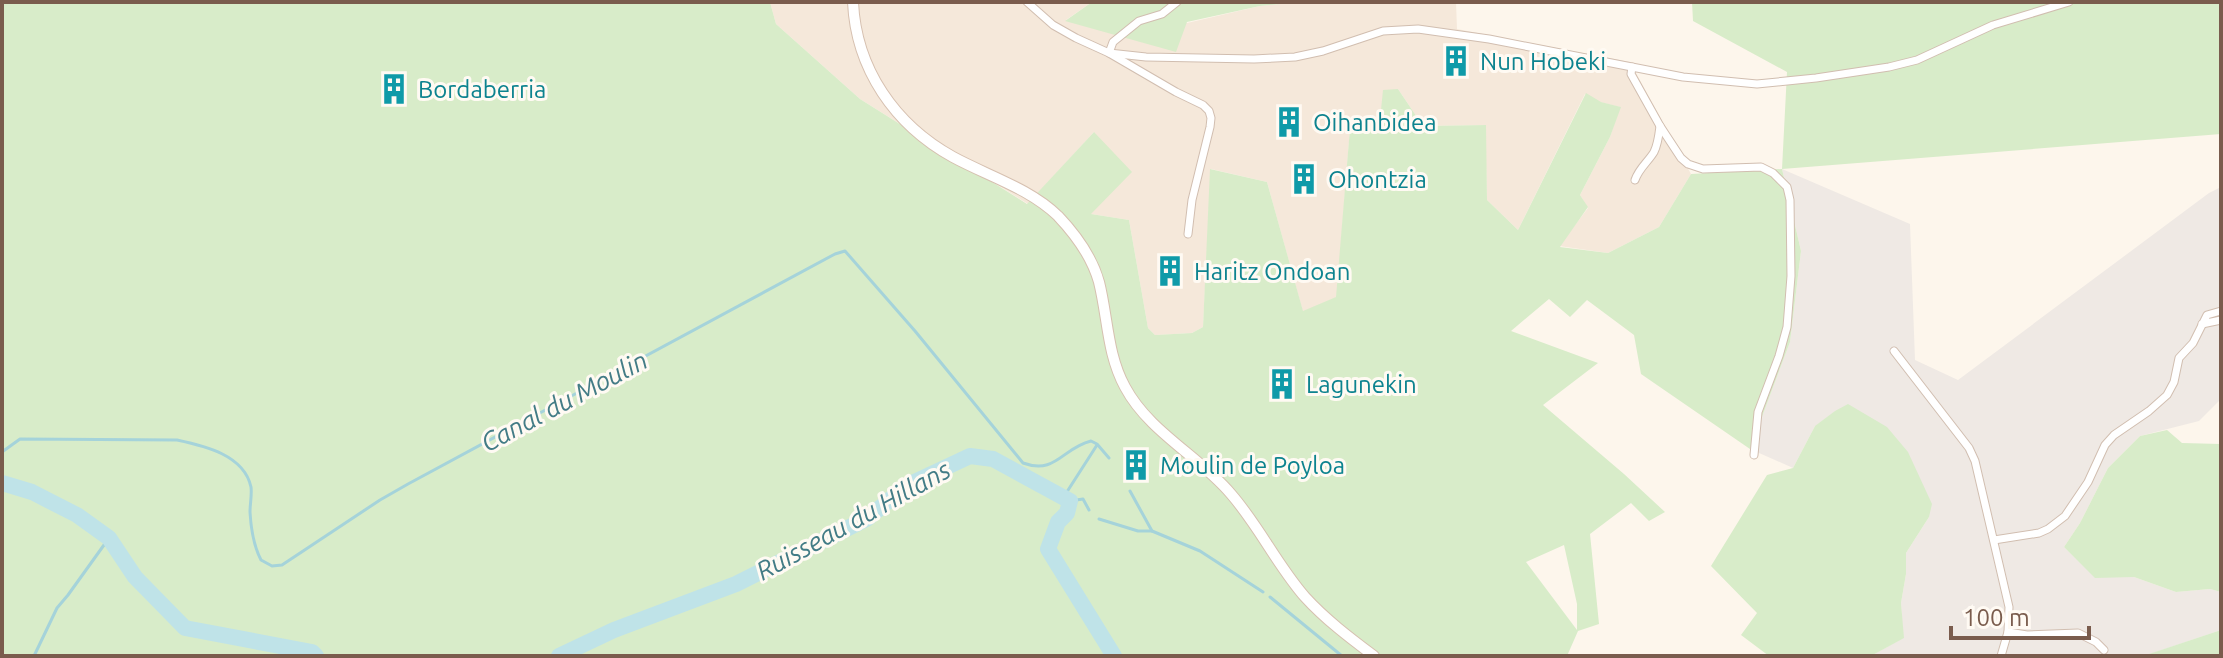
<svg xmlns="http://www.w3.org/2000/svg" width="2223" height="658" font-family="Ubuntu,sans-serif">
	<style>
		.residential { fill: #f5e8da }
		.industrial { fill: #efe9e4 }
		.green { fill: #d8ecc9; fill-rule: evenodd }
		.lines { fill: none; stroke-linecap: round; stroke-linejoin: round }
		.stream { stroke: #a5d3da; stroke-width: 3 }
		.river { stroke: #bfe3e8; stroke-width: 16 }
		.street-casing { stroke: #d1beb0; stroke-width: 9 }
		.secondary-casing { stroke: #d6c0b0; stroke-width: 12 }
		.street { stroke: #fff; stroke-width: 7 }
		.secondary { stroke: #fff; stroke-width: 10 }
		.labels { text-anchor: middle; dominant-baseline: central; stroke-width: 6; stroke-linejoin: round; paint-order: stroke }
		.culture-label { font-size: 24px; fill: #0d838f; stroke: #fffaf3; text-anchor: start }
		.water-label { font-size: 26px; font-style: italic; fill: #437c86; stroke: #fffaf3 }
	</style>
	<rect width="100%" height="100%" fill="#fdf6ec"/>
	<path class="residential" d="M770,2H1092L1066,20L1187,23L1260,6L1302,2H1456L1457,29L1630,62L1691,174L1659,227L1608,253L1559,246L1588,208L1580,195L1610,137L1620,107L1600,102L1585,94L1518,230L1487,200L1485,125L1423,126L1398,89L1379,131L1350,128L1337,297L1303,312L1267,182L1211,169L1203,327L1192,333L1155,335L1148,328L1129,220L1091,214L1094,132L1028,204L860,99L776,24Z"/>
	<path class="industrial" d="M1782,169L1910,224L1915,360L1958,380L2209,193L2221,187V399L2199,421L2140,436L2108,468L2080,523L2064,547L2095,577H2134L2176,592L2210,589L2221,592V630L2144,656H1871L1903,638L1901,603L1906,574V553L1929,517L1815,426L1793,468L1750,449L1790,342L1801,251Z"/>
	<g class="green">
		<path d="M2,2H770L776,24L860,99L1027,204L1094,132L1132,172L1091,214L1129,220L1148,328L1155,335L1192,333L1203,327L1210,169L1267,182L1303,311L1336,297L1350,128L1379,130L1383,90L1398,89L1423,126L1486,125L1487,200L1518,230L1586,93L1601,102L1621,107L1610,137L1580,195L1588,207L1560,247L1608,253L1659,227L1691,174L1782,169L1787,72L1693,21L1692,2H2221V134L1782,169L1801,251L1790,342L1750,449L1641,374L1634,335L1587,300L1570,317L1549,299L1511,331L1598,363L1543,405L1624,474L1665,512L1649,521L1631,503L1590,534L1599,624L1578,631L1567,656H2ZM1564,545L1577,604V630L1526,562Z"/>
		<path d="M1092,2H1302L1260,6L1187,22L1176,52L1065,21Z"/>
		<path d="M1848,404L1887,427L1908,452L1932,504L1929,517L1906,553V574L1901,603L1904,638L1871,656H1769L1741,635L1757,613L1711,566L1767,475L1793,468L1815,426L1835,411Z"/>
		<path d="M2167,430L2182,443L2221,444V592L2210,589L2176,592L2134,577L2095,578L2064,547L2080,523L2108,468L2140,436Z"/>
		<path d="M2221,630V656H2144L2146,655Z"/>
	</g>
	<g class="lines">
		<g class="stream">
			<path d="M2,452L20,439L177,440C205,446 244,455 251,487C252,495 250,504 250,512C251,529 253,545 261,560L272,566L282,565L380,500L408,484L835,254L845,251L915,331L1023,463C1056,475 1062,448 1091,441L1097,444L1109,458"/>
			<path d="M1130,491L1152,531L1200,551L1263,592"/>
			<path d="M1063,498L1097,445"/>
			<path d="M1070,501L1083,499L1089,510"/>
			<path d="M1099,519L1138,531H1152"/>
			<path d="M1270,597L1342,656"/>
			<path d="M34,656L57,608L68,595L109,538"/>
		</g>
		<g class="river">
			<path d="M2,483L32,492L77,515L109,538L135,577L185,628L312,652L316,656"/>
			<path d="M559,656L614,630L736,584L868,518L906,486L970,456L993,459L1070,501L1067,513L1058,522L1048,549L1114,656"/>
		</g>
		<defs>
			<g id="street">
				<path d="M1027,2L1053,25L1076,38L1109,53L1146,57L1254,59L1295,57L1323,51L1383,31L1418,29L1489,39L1683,77L1757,84L1816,78L1889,67L1917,60L1993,25L2069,2"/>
				<path d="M1177,2L1162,14L1139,21L1113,42L1109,53L1176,92L1203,105L1209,111L1211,118L1210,127L1192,200L1188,234"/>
				<path d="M1632,67L1631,74L1660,126L1681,158L1688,164L1703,169L1761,167L1773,173L1787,187L1790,200L1791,276L1787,327L1779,356L1758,412L1754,455"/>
				<path d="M1635,180C1639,168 1648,162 1654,152C1658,144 1659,134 1660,126"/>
				<path d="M2202,324L2221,320"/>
				<path d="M1894,351L1969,448L1975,461L2009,607L2008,632L2001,656"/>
				<path d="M1994,540L2039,533L2048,529L2065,516L2088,482L2105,445L2114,435L2149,411L2167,395L2174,382L2179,358L2193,343L2207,315L2221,311"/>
				<path d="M2008,632L2027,635L2078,633L2096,642L2104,650"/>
			</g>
			<path id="secondary" d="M853,2C856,69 895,125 953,157C988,176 1029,188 1058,216C1076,235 1092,257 1099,282C1108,318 1107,354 1125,387C1149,432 1199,456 1231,494C1259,526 1277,565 1305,597C1325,619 1350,638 1374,656"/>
		</defs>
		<use href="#street" class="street-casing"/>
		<use href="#secondary" class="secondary-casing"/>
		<use href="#street" class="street"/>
		<use href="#secondary" class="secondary"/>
	</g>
	<defs>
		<symbol id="building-bare" viewBox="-9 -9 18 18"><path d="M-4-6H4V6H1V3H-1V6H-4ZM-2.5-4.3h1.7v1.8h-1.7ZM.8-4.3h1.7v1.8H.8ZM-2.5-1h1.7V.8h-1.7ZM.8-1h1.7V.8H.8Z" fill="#0f9aa8" stroke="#fffaf3" stroke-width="2.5" paint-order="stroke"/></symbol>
	</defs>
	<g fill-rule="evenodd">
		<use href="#building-bare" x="1434" y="39" width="44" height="44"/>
		<use href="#building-bare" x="372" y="67" width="44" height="44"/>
		<use href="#building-bare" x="1267" y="100" width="44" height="44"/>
		<use href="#building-bare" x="1282" y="157" width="44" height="44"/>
		<use href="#building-bare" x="1148" y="249" width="44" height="44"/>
		<use href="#building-bare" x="1260" y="362" width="44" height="44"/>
		<use href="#building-bare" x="1114" y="443" width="44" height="44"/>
	</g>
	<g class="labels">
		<g class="culture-label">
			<text x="1480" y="61">Nun Hobeki</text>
			<text x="418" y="89">Bordaberria</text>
			<text x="1313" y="122">Oihanbidea</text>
			<text x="1328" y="179">Ohontzia</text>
			<text x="1194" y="271">Haritz Ondoan</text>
			<text x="1306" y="384">Lagunekin</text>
			<text x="1160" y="465">Moulin de Poyloa</text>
		</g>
		<g class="water-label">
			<text transform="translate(564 401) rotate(-28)">Canal du Moulin</text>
			<text transform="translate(853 520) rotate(-29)">Ruisseau du Hillans</text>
		</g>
	</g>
	<rect width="2223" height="658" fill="none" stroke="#7a5c4d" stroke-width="8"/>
	<path d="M1951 626v12h138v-12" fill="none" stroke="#7a5c4d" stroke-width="4"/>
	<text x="1963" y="626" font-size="24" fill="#7a5c4d" stroke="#fffaf3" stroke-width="6" paint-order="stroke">100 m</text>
</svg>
